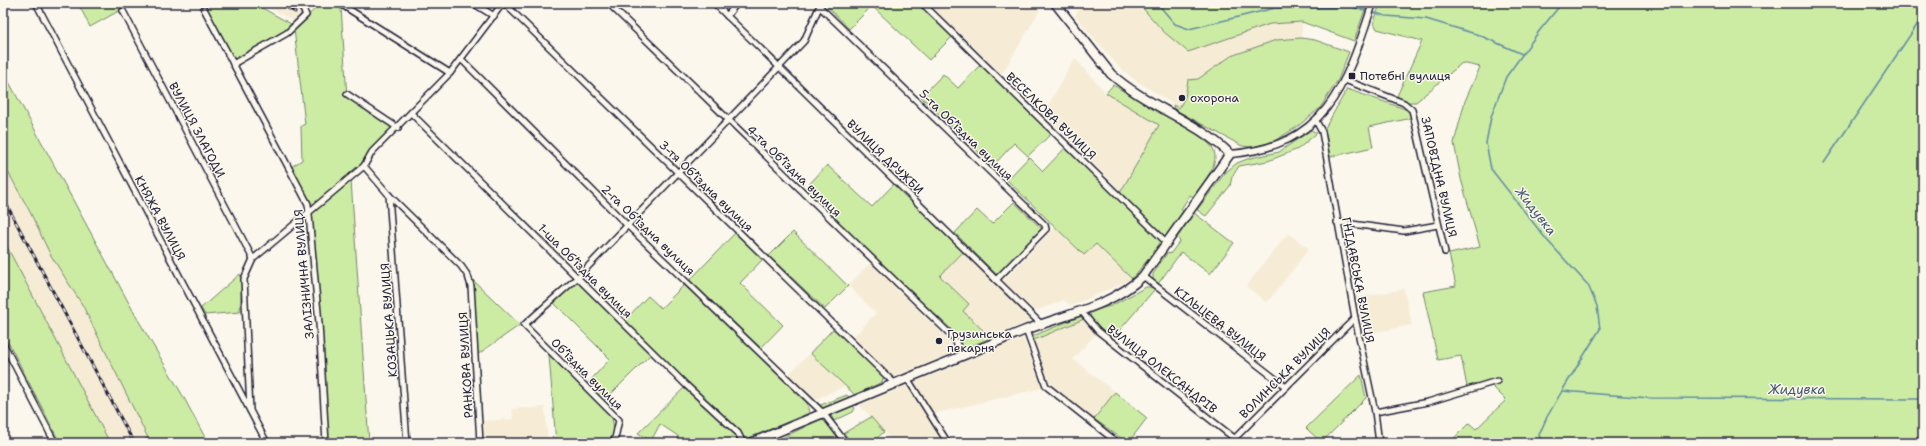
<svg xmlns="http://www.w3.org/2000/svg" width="1926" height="446" font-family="'Shantell Sans',sans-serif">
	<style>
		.built { fill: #f6ecd6 }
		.green { fill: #cceba3; stroke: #77866f }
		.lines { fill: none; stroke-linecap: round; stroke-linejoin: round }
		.stream { stroke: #608ca3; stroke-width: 1.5 }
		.minor-casing { stroke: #22223b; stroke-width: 8 }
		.tertiary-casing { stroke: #22223b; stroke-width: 9 }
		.primary-casing { stroke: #22223b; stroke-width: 11 }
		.minor { stroke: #fbf7ec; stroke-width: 5 }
		.tertiary { stroke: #fbf7ec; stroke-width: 6 }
		.primary { stroke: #fbf7ec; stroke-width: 8 }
		.rail-casing { stroke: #22223b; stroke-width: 3 }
		.rail { stroke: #fbf7ec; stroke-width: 1.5; stroke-dasharray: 4.5; stroke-linecap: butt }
		.poi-dot { fill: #22223b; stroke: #fbf7ec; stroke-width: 1.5 }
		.labels { text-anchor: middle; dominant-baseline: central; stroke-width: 3; stroke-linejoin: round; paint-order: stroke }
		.poi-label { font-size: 12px; fill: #22223b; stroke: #fbf7ec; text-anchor: start }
		.street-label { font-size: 12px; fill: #22223b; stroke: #fbf7ec }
		.water-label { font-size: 13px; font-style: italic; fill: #41576f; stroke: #fbf7ec }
	</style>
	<rect width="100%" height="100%" fill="#fbf7ec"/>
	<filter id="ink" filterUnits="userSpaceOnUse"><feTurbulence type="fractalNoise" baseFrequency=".025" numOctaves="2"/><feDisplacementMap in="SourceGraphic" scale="8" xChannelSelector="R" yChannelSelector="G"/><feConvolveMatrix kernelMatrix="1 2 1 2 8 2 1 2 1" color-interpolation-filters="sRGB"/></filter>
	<g filter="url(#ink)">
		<g class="built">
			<path d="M260,3H291L299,8L302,15L295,22Z"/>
			<path d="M928,3H1035L1040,10L1002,74Z"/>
			<path d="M1082,3H1138L1164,32L1188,52L1270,24L1302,22V30L1301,38L1276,40L1231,56L1198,79L1188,80L1185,97L1179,108L1135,80L1119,67L1075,16Z"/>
			<path d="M1075,58L1106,93L1159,125L1121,191L1043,114Z"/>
			<path d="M3,163L30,212L50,254L83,306L148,438L141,441L142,443H110L3,239Z"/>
			<path d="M1055,227L1084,255L1096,244L1132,279L1071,306L1064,300L1035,311L1003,281Z"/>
			<path d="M1288,233L1309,249L1267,303L1246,286Z"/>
			<path d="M963,252L992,280L1032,320L991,338L963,311L969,304L940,276Z"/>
			<path d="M870,263L950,341L956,353L893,377L853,337L876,313L848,286Z"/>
			<path d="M1404,289L1412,325L1361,335L1354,298Z"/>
			<path d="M1084,319L1096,334L1073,359L1115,392L1094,419L1050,384L1034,340Z"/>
			<path d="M1023,338L1042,388L933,414L914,382Z"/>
			<path d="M810,353L845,386L814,400L788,375Z"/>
			<path d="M907,385L940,436L932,443H894L859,404Z"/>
			<path d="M545,407L548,443H483L481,421L513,419L512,409Z"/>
		</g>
		<g class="green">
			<path d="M78,3H133L90,27Z"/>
			<path d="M212,3H253L293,25L286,32L234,61L206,9Z"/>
			<path d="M321,3H334L341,7L347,97L393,128L370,150L361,164L311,207L291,167L302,160L301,126L305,124L294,29Z"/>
			<path d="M824,3H916L952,37L929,60L872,6L849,29Z"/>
			<path d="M1138,3H1365L1367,4L1354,41L1302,22L1270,24L1188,52L1164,32Z"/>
			<path d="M1380,3H1539L1544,6L1547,3H1923V443H1453L1451,441L1469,423L1476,429L1506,400L1492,386L1499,383L1498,378L1467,387L1461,356L1438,360L1423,292L1456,286L1449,254L1480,247L1461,179L1454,143L1465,101L1480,67L1462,63L1416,102H1406L1397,96L1422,41L1377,29L1374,23Z"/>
			<path d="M1301,38L1315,40L1349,52L1338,80L1320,108L1297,127L1271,143L1252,147L1242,146L1174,109L1173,105L1179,108L1185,97L1188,80L1198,79L1231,56L1276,40Z"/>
			<path d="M980,65L1051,134L1028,156L1014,143L993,166L921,97L943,74L958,88Z"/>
			<path d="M3,71L137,318L183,396L208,443H142L141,441L148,438L83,306L50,254L30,212L3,163Z"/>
			<path d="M1113,85L1200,136C1204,140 1209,143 1212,147C1223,162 1201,185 1193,197L1190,195L1181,209L1183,211L1165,237L1120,193L1159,125L1106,93Z"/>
			<path d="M1347,89L1411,111L1412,118L1369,127L1373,147L1330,157L1325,128Z"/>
			<path d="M1311,130L1317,133L1298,149L1268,161L1239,166L1232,177L1230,186L1206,216L1197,210L1225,173L1237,163L1250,158L1279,152Z"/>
			<path d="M1065,148L1163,241L1132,279L1096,244L1084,255L1007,180L1029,157L1043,171Z"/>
			<path d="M827,165L872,207L894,184L963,252L940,276L969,304L963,311L991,338L963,349L958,336L804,190Z"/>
			<path d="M351,180L369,443H329L312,213Z"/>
			<path d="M1014,202L1042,229L997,275L955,233L977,210L992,224Z"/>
			<path d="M1194,213L1234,243L1210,274L1181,252L1158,284L1153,280V274L1167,253L1170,254L1180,241L1177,238Z"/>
			<path d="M793,232L848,286L825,309L769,256Z"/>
			<path d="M735,233L763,259L740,283L783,325L761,348L690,280Z"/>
			<path d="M3,239L110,443H60L3,332Z"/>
			<path d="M240,274L242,278L240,312L205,315L201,308Z"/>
			<path d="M473,280L520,325L477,355L474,286Z"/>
			<path d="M578,280L651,354L604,401L587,384L610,359L554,303Z"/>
			<path d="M684,285L807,403L809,413L744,440L740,432L688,384L625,320L648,296L661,308Z"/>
			<path d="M1146,287H1151L1155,289L1112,339L1092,319L1090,315L1092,310L1111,306Z"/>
			<path d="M1081,316L1084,319L1034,340L1033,336Z"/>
			<path d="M834,328L884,376L882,382L855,395L810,353Z"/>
			<path d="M549,355L612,417L614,430L612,441L608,443H556Z"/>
			<path d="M1361,375L1366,398L1322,442L1323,443H1321V442L1306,428Z"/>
			<path d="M685,387L736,434L739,439L730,443H676L678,436L660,424L651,441L638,433Z"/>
			<path d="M1115,392L1147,418L1128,443L1094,419Z"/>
			<path d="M847,395L850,398L822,410L818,406Z"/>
			<path d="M853,406L855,408L853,412L834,421L831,415Z"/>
			<path d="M871,417L884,432L871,443H852L844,433Z"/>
			<path d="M821,419L825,420L842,443H792L789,440L782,443H776L786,436Z"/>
		</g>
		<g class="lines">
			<g class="stream">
				<path d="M1157,3L1175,24L1189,29L1275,8L1351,7L1368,11"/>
				<path d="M1562,3L1540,30L1506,77L1491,117L1486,143L1491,169L1546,239L1588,285L1597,306L1600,329L1562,391L1650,398L1923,399"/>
				<path d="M1372,12L1386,16L1426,19L1479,35L1522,54"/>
				<path d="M1824,163L1923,16"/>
				<path d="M1542,443L1539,435L1547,417L1562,391"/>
			</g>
			<defs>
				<g id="minor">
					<path d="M36,3L267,443"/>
					<path d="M339,3L450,73"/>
					<path d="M473,3L494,16"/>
					<path d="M504,3L894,383"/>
					<path d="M608,3L954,338L962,356"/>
					<path d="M714,3L1042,325"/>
					<path d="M922,3L1167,243"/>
					<path d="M820,7L1045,225L1046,229L996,280"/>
					<path d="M204,9L308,204L319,323L326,443"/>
					<path d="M123,11L253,259"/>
					<path d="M727,16L737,3"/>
					<path d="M461,59L627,225L823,413L846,443"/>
					<path d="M233,64L287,33L306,15L301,6L296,3"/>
					<path d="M1345,80L1404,103L1412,110L1445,252"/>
					<path d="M347,94L398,128"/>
					<path d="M411,113L686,385L738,433L743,443"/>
					<path d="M1316,121L1322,132L1355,318L1375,412L1379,443"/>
					<path d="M364,166L389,195L461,266L468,276L471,286L480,443"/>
					<path d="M389,195L407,443"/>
					<path d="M1337,222L1404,231L1438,225"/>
					<path d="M1143,276L1286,387"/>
					<path d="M1081,311L1098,331L1234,438"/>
					<path d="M1026,330L1046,386L1118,443"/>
					<path d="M3,343L55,443"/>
					<path d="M907,378L948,443"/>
					<path d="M250,410L244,279L253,259L364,166L372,152L450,73L503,3"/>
					<path d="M1375,412L1428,402L1497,381"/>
					<path d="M614,443L619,420L524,325L578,277L804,41L821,3"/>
					<path d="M1230,443L1355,318"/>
				</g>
				<path id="tertiary" d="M1230,154C1328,146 1346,84 1373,3"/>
				<path id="primary" d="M751,443C842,405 932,368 1023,331C1063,315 1111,307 1143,276L1230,154C1194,119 1148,107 1111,74L1055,3"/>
			</defs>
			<use href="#minor" class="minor-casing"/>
			<use href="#tertiary" class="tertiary-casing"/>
			<use href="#primary" class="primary-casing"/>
			<use href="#minor" class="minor"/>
			<use href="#tertiary" class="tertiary"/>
			<use href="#primary" class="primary"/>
			<defs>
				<g id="rail">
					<path d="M278,3L295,12"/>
					<path d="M3,198L134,443"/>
				</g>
			</defs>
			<use href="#rail" class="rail-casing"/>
			<use href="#rail" class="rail"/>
		</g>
	</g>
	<g class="poi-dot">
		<rect x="1348" y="72" width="8" height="8" rx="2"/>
		<circle cx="1182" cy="98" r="4"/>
		<circle cx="939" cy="341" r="4"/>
	</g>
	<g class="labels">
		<g class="poi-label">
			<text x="1360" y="76">Потебні вулиця</text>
			<text x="1190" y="98">охорона</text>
			<text x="947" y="334">Грузинська<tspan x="947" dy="14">пекарня</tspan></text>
		</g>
		<g class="street-label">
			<text transform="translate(1051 116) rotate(44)">ВЕСЕЛКОВА ВУЛИЦЯ</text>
			<text transform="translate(197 130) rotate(62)">ВУЛИЦЯ ЗЛАГОДИ</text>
			<text transform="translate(966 135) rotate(44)">5-та Обʼїздна вулиця</text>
			<text transform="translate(885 157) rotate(44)">ВУЛИЦЯ ДРУЖБИ</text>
			<text transform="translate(794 171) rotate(44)">4-та Обʼїздна вулиця</text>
			<text transform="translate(1439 177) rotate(77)">ЗАПОВІДНА ВУЛИЦЯ</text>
			<text transform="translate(706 186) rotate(44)">3-тя Обʼїздна вулиця</text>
			<text transform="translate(160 218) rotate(62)">КНЯЖА ВУЛИЦЯ</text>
			<text transform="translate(648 230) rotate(44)">2-га Обʼїздна вулиця</text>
			<text transform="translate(585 271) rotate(45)">1-ша Обʼїздна вулиця</text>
			<text transform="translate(304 274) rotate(-95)">ЗАЛІЗНИЧНА ВУЛИЦЯ</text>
			<text transform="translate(1358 280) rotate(79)">ГНІДАВСЬКА ВУЛИЦЯ</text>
			<text transform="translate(389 320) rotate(-94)">КОЗАЦЬКА ВУЛИЦЯ</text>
			<text transform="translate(1220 324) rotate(38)">КІЛЬЦЕВА ВУЛИЦЯ</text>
			<text transform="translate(466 365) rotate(-93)">РАНКОВА ВУЛИЦЯ</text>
			<text transform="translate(1162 369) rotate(38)">ВУЛИЦЯ ОЛЕКСАНДРІВ</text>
			<text transform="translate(1285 373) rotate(-45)">ВОЛИНСЬКА ВУЛИЦЯ</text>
			<text transform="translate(587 374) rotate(45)">Обʼїздна вулиця</text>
		</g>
		<g class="water-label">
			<text transform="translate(1536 211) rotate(52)">Жидувка</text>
			<text x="1797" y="389">Жидувка</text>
		</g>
	</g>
	<rect width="1926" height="446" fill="none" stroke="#fbf7ec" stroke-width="16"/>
	<rect x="8" y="8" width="1910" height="430" fill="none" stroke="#22223b" stroke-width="1.5" filter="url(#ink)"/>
</svg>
